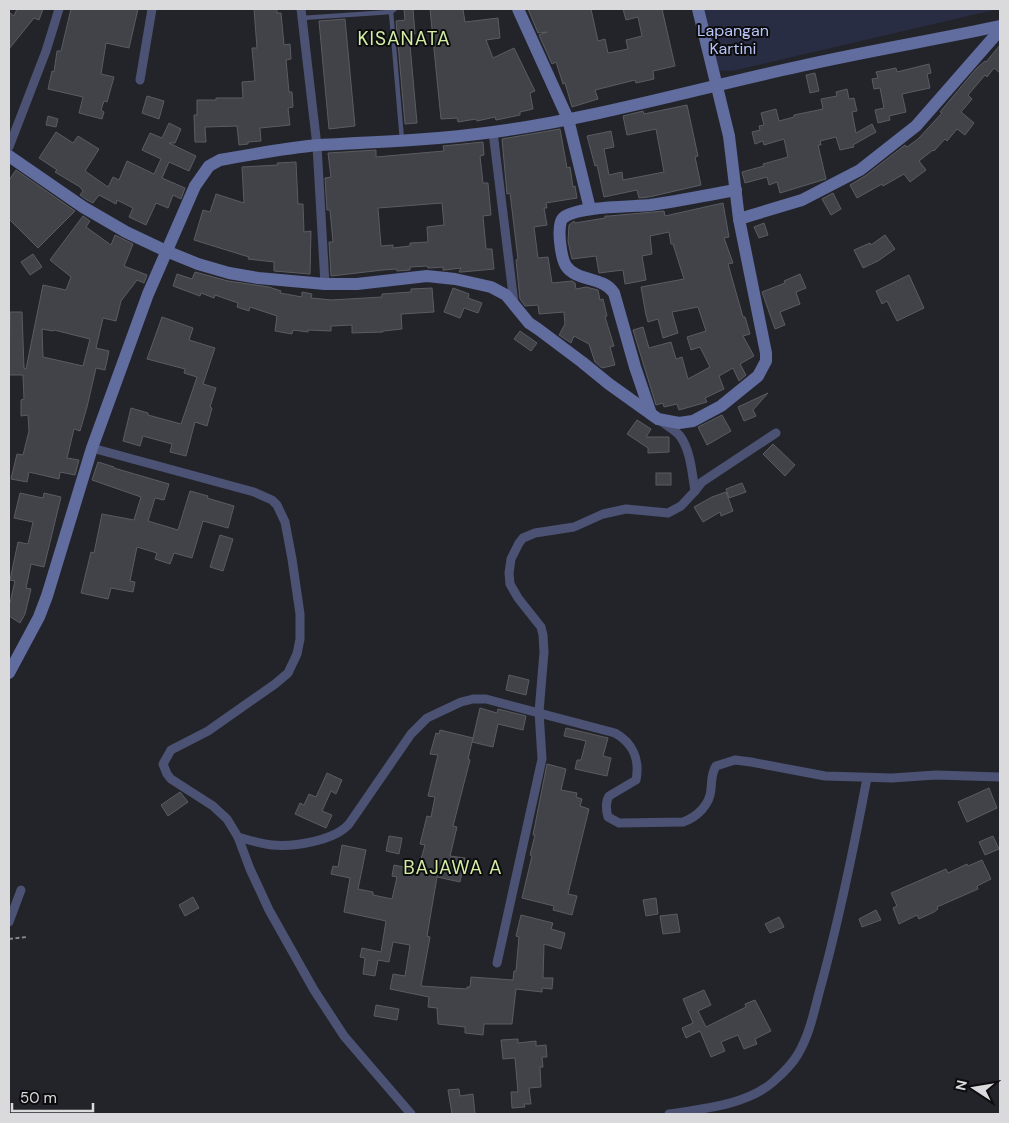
<svg xmlns="http://www.w3.org/2000/svg" width="1009" height="1123" font-family="'DM Sans',sans-serif">
	<style>
		.park { fill: #282d43 }
		.building { fill: #414348; stroke: #5b5c62; fill-rule: evenodd }
		.lines { fill: none; stroke-linecap: round; stroke-linejoin: round }
		.path { stroke: #87888b; stroke-width: 2; stroke-dasharray: 4 2.5; stroke-linecap: butt }
		.lane { stroke: #4b5273; stroke-width: 4.5 }
		.street { stroke: #4b5273; stroke-width: 9 }
		.secondary { stroke: #616c9f; stroke-width: 12 }
		.labels { text-anchor: middle; dominant-baseline: central; stroke-width: 4; stroke-linejoin: round; paint-order: stroke }
		.park-label { font-size: 16px; fill: #b9c5f7; stroke: #0d0d0f }
		.quarter-label { font-size: 19px; letter-spacing: 1px; fill: #d4eea4; stroke: #0d0d0f }
	</style>
	<rect width="100%" height="100%" fill="#232429"/>
	<path class="park" d="M696,9H998L732,71L716,70Z"/>
	<g class="building">
		<path d="M17,9H43L39,20L34,18L9,49V12L14,16Z"/>
		<path d="M71,9H138L129,48L106,43L101,74L114,77L107,102L104,101L101,110L104,112L102,119L79,113L83,97L48,89L52,71L54,72L57,51H61Z"/>
		<path d="M254,9H277V13H281L284,45L290,44L291,59L286,60L289,92H292L293,107L288,108L290,125L260,128L261,141L248,142V144L239,145L237,126L206,127H205L206,142H195L194,115H197V100H216V98H243L242,82L255,81L252,48H257Z"/>
		<path d="M404,9H413L415,34H409L417,123L405,124L396,21L405,20Z"/>
		<path d="M430,9H463L465,22L498,18L500,38L486,40L493,58L514,48L535,91L530,93L533,109L520,112V115L496,120L495,117L477,121L476,119L458,122L457,118L441,119Z"/>
		<path d="M528,9H591L598,41L605,39L608,53L628,49L626,40L642,36L638,17L626,20L623,9H662L675,66L653,71L654,79L636,83L635,80L595,90L598,99L572,107L565,83L563,84L556,62L552,64L539,35L547,32L538,33Z"/>
		<path d="M345,19L355,126L329,129L319,21Z"/>
		<path d="M1000,45V73L994,68L987,77L985,75L968,95L972,99L961,112L974,123L965,135L957,129L947,141L945,139L934,151L933,150L919,161L926,170L910,182L904,174L883,186L882,184L857,198L850,185L865,176L905,145L907,147L918,139L942,113L940,112L976,69L985,61L986,62Z"/>
		<path d="M929,64L931,73L927,74L930,88L902,94L906,112L889,116L890,120L878,123L875,110L884,108L880,88L874,89L872,79L878,78L876,72L896,68L897,72Z"/>
		<path d="M815,73L819,91L810,93L806,75Z"/>
		<path d="M847,89L849,99L854,98L857,111L852,112L856,133L872,124L876,132L853,145L854,147L840,150L836,137L820,141L821,145H818L826,179L780,193L777,182L769,185L767,177L745,183L742,172L764,166L763,164L788,157L784,139L764,145L763,141L755,144L752,132L760,130L759,126L764,125L761,113L776,109L779,121L794,117V115L823,109L821,99L837,96L836,92Z"/>
		<path d="M147,96L164,101L159,119L142,113Z"/>
		<path d="M687,105L698,156L695,157L701,185L649,197L639,198L637,190L604,197L597,165L595,166L587,136L611,131L614,147L604,149L609,175L622,172L623,180L664,172L656,129L627,135L623,116L643,111L644,114Z"/>
		<path d="M48,116L58,119L56,127L46,125Z"/>
		<path d="M169,123L181,129L175,143H169L196,156L189,171L169,162L162,178L185,188L181,199L173,195L168,208L156,203L146,225L129,217L133,208L117,200L116,204L99,195L93,203L87,200L80,195L83,191L80,187L55,172L57,170L39,158L56,132L73,143L78,136L99,149L85,171L108,187L113,177L119,180L127,161L154,174L161,159L142,150L150,133L162,138Z"/>
		<path d="M560,129L567,168L570,167L573,187L575,186L577,198L546,203L547,208H544L547,225L534,227L538,258L548,257L552,283L572,281L575,283L576,289L586,287L598,290L600,300L603,299L607,316L605,317L614,346L610,347L615,365L602,368L595,362L589,344L574,336L571,343L559,335L565,324L564,312L539,314L538,305L525,306L520,299L516,260L518,259L510,193L507,194L502,139Z"/>
		<path d="M483,142L484,155L480,156L483,183H488L491,215L483,216L486,249H492L494,269L462,272H459L461,268L445,270H443V267L430,268H428L427,266L410,267V270L397,271L396,269L383,270L331,276L329,242H333L330,210H327L325,178L331,177L328,153L376,150V157L444,151L443,146ZM442,203L444,225L427,227L428,242L410,243V246L393,248V245L381,246L378,208Z"/>
		<path d="M296,162L298,204H303L304,232L311,231L310,274L274,271V262L248,259L249,257L194,240L203,210L210,212L216,194L244,203L242,167L278,165L277,163Z"/>
		<path d="M16,170L75,211L38,248L9,219V180Z"/>
		<path d="M833,193L841,209L831,215L822,199Z"/>
		<path d="M723,203L729,237L724,238L733,263L728,264L743,317H745L750,334L743,336L754,356L740,364L746,375L739,381L733,368L719,376L724,389L705,398L707,402L679,410L677,404L664,407L663,403L656,405L633,330L643,327L649,348L671,342L676,359L682,357L688,379L710,367L700,347L691,350L687,337L706,331L698,307L672,312L678,333L663,338L658,319L648,322L646,315L641,287L684,279L673,244H671L669,232L650,236L652,254L642,256L646,280L625,284L623,270L599,273L596,256L572,259L568,241L569,225L574,221L575,223L605,218V216H609L664,211L665,216Z"/>
		<path d="M83,216L90,221L86,227L111,245L115,235L133,244L124,266L147,275L144,283L137,280L121,301L116,321L103,318L96,348L109,351L105,370L96,368L87,407L80,431L74,429L67,458L79,460L75,475L60,472L59,479L29,472L27,482L11,479L17,454L23,455L29,431L28,415L21,416V400L24,399L23,375H9L10,312H22L24,368L26,369L43,285L66,290L71,277L50,260ZM42,329L53,331L54,330L90,339L83,366L43,357Z"/>
		<path d="M764,223L768,235L759,238L754,227Z"/>
		<path d="M885,235L895,249L878,261L863,268L854,250L870,243L871,245Z"/>
		<path d="M33,254L42,267L30,275L21,262Z"/>
		<path d="M195,272L228,281L269,287L281,291L280,293L302,297V292L312,294L311,298L332,300L382,297V294L411,292V289L432,288L434,312L401,314L402,329L383,331V332L352,333V325L331,326V331L308,330V332L293,330L292,334L275,331L277,316L250,307L249,311L237,307L238,303L215,295L214,298L201,293L200,296L173,286L177,274L192,279Z"/>
		<path d="M800,274L806,288L796,292L800,304L780,312L785,325L775,329L762,292L785,283L784,281Z"/>
		<path d="M909,275L924,308L897,321L887,301L882,304L876,291Z"/>
		<path d="M453,288L469,294L468,298L482,303L478,313L464,308L460,318L444,312Z"/>
		<path d="M162,317L193,328L189,340L215,348L203,384L216,388L210,407L212,408L207,426L195,422L186,456L170,452L172,444L143,436L140,446L123,441L131,408L148,413V415L181,424L197,377L184,373L185,369L147,359Z"/>
		<path d="M520,331L537,343L531,351L514,339Z"/>
		<path d="M768,393L753,410L756,416L744,421L738,407Z"/>
		<path d="M722,415L731,431L707,445L698,427Z"/>
		<path d="M637,420L651,429L646,437H669V452L648,453V448L627,434Z"/>
		<path d="M773,444L795,465L785,476L763,454Z"/>
		<path d="M98,462L114,467V468L169,484L164,500L155,498L148,521L178,530L190,491L208,496L207,498L234,506L228,528L203,521L192,558L174,553L170,564L155,559L157,553L137,547L130,581L135,582L133,592L111,588L108,599L81,593L91,552L94,553L102,514L134,520L141,497L92,480Z"/>
		<rect x="656" y="473" width="15" height="12"/>
		<path d="M742,483L746,492L729,498L726,489Z"/>
		<path d="M726,492L733,511L721,516L720,512L703,522L694,507L712,497Z"/>
		<path d="M20,493L43,498L44,493L61,497L44,567L31,564L26,588L31,589L25,614L20,623L9,616V603H10L15,581L10,580L18,542L28,544L33,522L14,518Z"/>
		<path d="M220,535L233,539L223,571L210,567Z"/>
		<path d="M509,675L529,680L526,695L506,690Z"/>
		<path d="M480,708L497,713L498,709L526,716L523,730L498,724L493,747L472,742Z"/>
		<path d="M566,728L608,738L603,756L611,758L607,776L575,769L577,760H581L586,741L564,736Z"/>
		<path d="M440,730L473,738L468,759L470,760L453,826L457,827L450,856L465,858L460,882L437,877L427,936L430,937L421,986L467,989V987H470L471,977L513,980L514,971H516L519,937L516,936L521,915L553,923L551,929L565,933L561,949L544,944L543,978H553L552,989L542,988V992L516,989L512,1024H484L483,1035L465,1033V1027L438,1024L437,1008L428,1007L429,997L390,989L393,974L405,976L410,945L393,942L389,962L378,960L375,976L363,974L365,958L360,957L362,948L381,952L386,921L344,912L350,878L331,874L333,866L338,867L342,845L366,850L358,889L373,892V895L392,899L397,877L392,876L394,865L418,870L425,845L420,844L427,816L431,817L435,797L428,796L438,755L430,754L436,733L439,734Z"/>
		<path d="M547,764L566,769L561,790L577,793L576,797L582,799L580,806L589,809L568,894L577,896L572,915L553,910L554,906L522,898L532,856L530,855L535,835H533Z"/>
		<path d="M327,773L342,780L336,794L331,791L322,811L332,815L326,828L295,814L300,803L304,805L309,794L316,797Z"/>
		<path d="M989,788L997,808L967,822L958,802Z"/>
		<path d="M180,792L188,802L168,816L161,805Z"/>
		<path d="M389,836L402,838L399,854L386,851Z"/>
		<path d="M993,836L999,849L985,855L979,842Z"/>
		<path d="M982,860L991,879L977,886L978,889L937,907L938,909L934,912L919,919L917,915L899,924L893,908L897,906L891,893L946,869L948,873L967,864L968,866Z"/>
		<path d="M193,897L199,908L185,916L179,905Z"/>
		<path d="M656,898L658,914L646,916L643,900Z"/>
		<path d="M876,910L881,920L862,927L859,919Z"/>
		<path d="M677,914L680,932L663,934L660,916Z"/>
		<path d="M779,917L784,927L770,933L765,924Z"/>
		<path d="M704,990L711,1005L698,1011L706,1027L746,1007L745,1004L755,1000L771,1031L755,1039L757,1044L744,1049L738,1035L721,1042L725,1051L711,1057L700,1031L686,1038L682,1028L693,1023L683,999Z"/>
		<path d="M376,1005L399,1009L397,1020L374,1016Z"/>
		<path d="M518,1039V1043L536,1041V1046L546,1045L547,1057H542L543,1067H540L541,1087L529,1088L531,1104H524L525,1107L512,1108L511,1092H518L515,1058L503,1059L501,1040Z"/>
		<path d="M459,1089L460,1096L473,1094L475,1114H452L448,1090Z"/>
	</g>
	<g class="lines">
		<path class="path" d="M9,939L27,937"/>
		<g class="lane">
			<path d="M395,9L391,12L402,140"/>
			<path d="M302,18L391,12"/>
		</g>
		<g class="street">
			<path d="M301,9L317,146L325,284"/>
			<path d="M140,80L152,9"/>
			<path d="M493,132L514,303"/>
			<path d="M9,147L46,51L59,9"/>
			<path d="M92,448L254,492L272,500L277,505L285,522L292,559L300,614V639L297,654L288,673L275,684L208,731L171,750L163,764L167,774L171,779L213,806L227,819L238,837C249,840 261,844 272,845C294,847 334,841 349,824L411,734L427,718L461,702L473,699H486L615,733C633,743 640,760 636,780L609,796C605,803 606,810 608,817L619,823L683,822C697,817 710,805 711,789C712,780 711,774 716,766L735,760L751,762L825,776L892,778L936,775L1000,777"/>
			<path d="M695,491L702,482L776,433"/>
			<path d="M238,837L250,869L269,910L314,990L344,1036L411,1114"/>
			<path d="M9,922L21,890"/>
			<path d="M497,963L542,759L539,712L544,652L543,635L541,627L518,598L510,584L509,573L511,559L519,543L523,538L535,533L574,527L603,514L626,509L668,513L681,506L695,491C692,474 691,451 680,436C675,430 667,426 661,421"/>
			<path d="M669,1114C702,1109 747,1105 773,1082C782,1074 792,1065 798,1054C811,1032 815,1006 822,982C840,915 854,847 867,778"/>
		</g>
		<g class="secondary">
			<path d="M518,9L568,119L590,209"/>
			<path d="M9,156L83,207L126,232L166,251L198,264L229,273L258,278L325,284H357L427,276L455,279L491,287L506,295L529,323L538,329L582,362L609,384L658,419L679,423L693,421L721,406L758,376L766,361V353L739,219L729,136L698,9"/>
			<path d="M739,219L802,200L860,170L916,126L1000,30"/>
			<path d="M651,414L635,367L614,293C603,276 577,282 566,266C561,258 556,225 563,218C577,206 630,207 650,205C679,201 708,195 736,190"/>
			<path d="M9,673L39,617L47,596L92,448L148,294L195,186L209,166L220,160C253,154 286,148 319,145C377,142 435,140 493,132C597,118 699,88 801,66C867,51 934,40 1000,26"/>
		</g>
	</g>
	<g class="labels">
		<g class="park-label">
			<text x="733" y="30">Lapangan<tspan x="733" dy="18">Kartini</tspan></text>
		</g>
		<g class="quarter-label">
			<text x="404" y="38">KISANATA</text>
			<text x="453" y="867">BAJAWA A</text>
		</g>
	</g>
	<rect width="1009" height="1123" fill="none" stroke="#dadadd" stroke-width="20"/>
	<g transform="translate(974 1088) rotate(282)" stroke="#0d0d0f" stroke-width="4" paint-order="stroke">
	<path d="M0-4L9 19L0 12L-9 19Z" fill="#dadadd"/>
	<text y="-8" font-size="14" font-weight="bold" text-anchor="middle" fill="#dadadd">N</text>
	</g>
	<path d="M12 1103v8h81v-8" fill="none" stroke="#dadadd" stroke-width="2.5"/>
	<text x="20" y="1103" font-size="15" fill="#dadadd" stroke="#0d0d0f" stroke-width="4" paint-order="stroke">50 m</text>
</svg>
